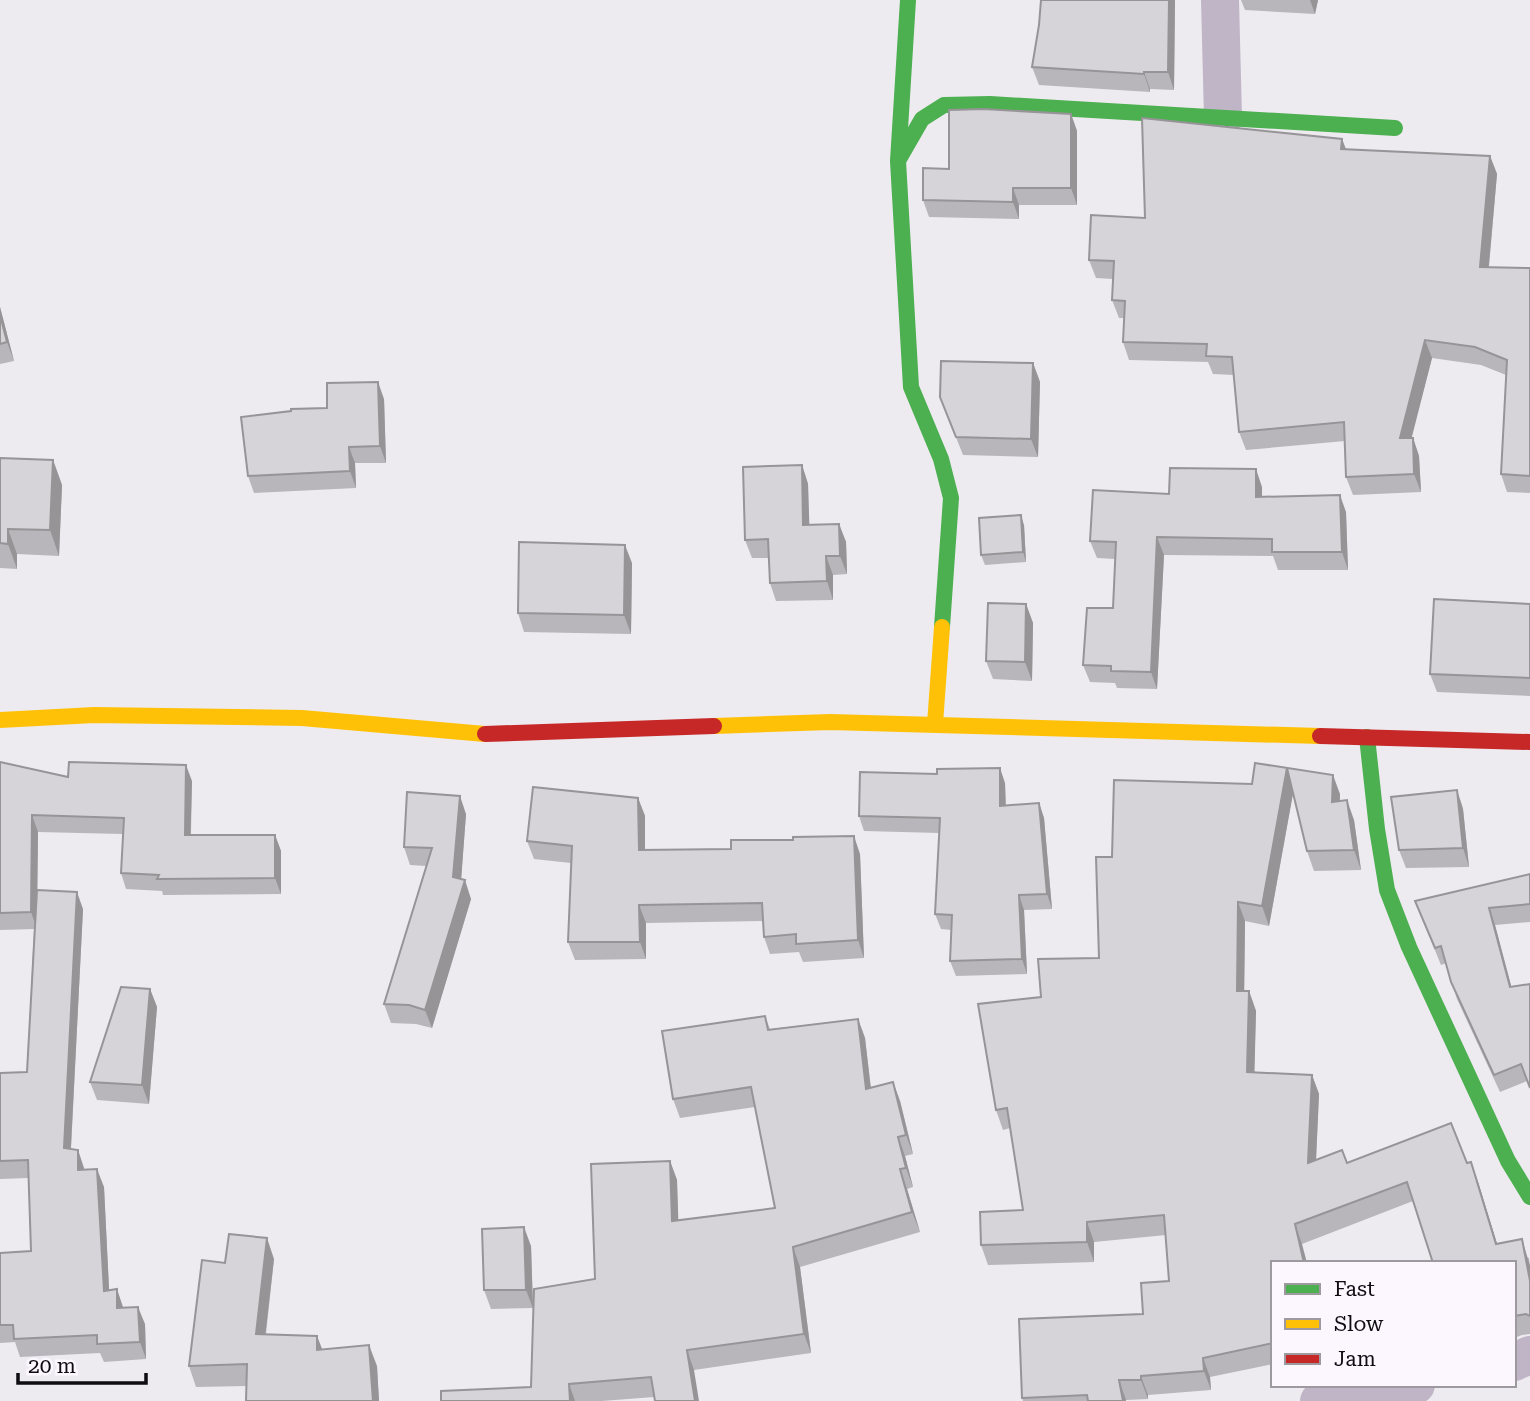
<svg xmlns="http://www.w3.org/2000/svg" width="1530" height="1401" font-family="'Roboto Serif',serif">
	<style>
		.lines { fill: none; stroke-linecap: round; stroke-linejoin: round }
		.street { stroke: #bfb5c6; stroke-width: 38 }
		.fast { stroke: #4caf50; stroke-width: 16 }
		.slow { stroke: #ffc107; stroke-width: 16 }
		.jam { stroke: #c62828; stroke-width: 16 }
		.wall { fill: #b8b6ba }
		.shaded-wall { fill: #969497 }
		.building { fill: #d6d4d8; stroke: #969497; stroke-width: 2 }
	</style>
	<rect width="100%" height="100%" fill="#eeebf0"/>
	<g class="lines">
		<g class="street">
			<path d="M1220,0L1223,118"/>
			<path d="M1514,1362L1530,1355"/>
			<path d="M1319,1401L1416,1385"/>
		</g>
		<g class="fast">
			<path d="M908,0L898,161L911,387L941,459L951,498L942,627"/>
			<path d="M899,159L922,119L944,105L990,104L1395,128"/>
			<path d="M1367,737L1377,829L1387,890L1409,947L1508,1161L1530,1197"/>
		</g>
		<g class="slow">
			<path d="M0,720L94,715L302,718L485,734"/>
			<path d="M935,724L942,627"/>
			<path d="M714,726L830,722L1320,736"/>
		</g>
		<g class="jam">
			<path d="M485,734L714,726"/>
			<path d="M1320,736L1530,742"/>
		</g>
	</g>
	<g class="wall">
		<path d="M1175,0L1174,90L1150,89V92L1039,85L1032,67L1039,25Z"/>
		<path d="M1241,0H1318L1315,14L1245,10Z"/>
		<path d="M1071,114L1077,131V205H1019V219L929,217L923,200L949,169Z"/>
		<path d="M1342,139L1346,150L1490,156L1497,174L1489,267L1530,268V493L1507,492L1501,474L1506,375L1481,365L1432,358L1411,438H1413L1419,456L1421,492L1353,495L1346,477L1345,441L1246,450L1239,432L1234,375L1213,374L1208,362L1129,360L1123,342L1124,318H1119L1112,300L1113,279L1096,278L1089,260L1145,218Z"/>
		<path d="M0,307L14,361L0,364Z"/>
		<path d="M1033,363L1040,382L1038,457L963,455L940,397Z"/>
		<path d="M384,399L386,463H355L356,488L254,493L248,476L327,408Z"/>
		<path d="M0,458L53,460L62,485L59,556L17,554V569L0,568Z"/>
		<path d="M802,465L808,484L809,525L839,524L846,542L847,574L833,575V600L776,601L770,583L769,558H752L745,540Z"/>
		<path d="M1262,487V496L1346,512L1348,570H1278L1273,556L1164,555L1157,689L1117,688L1115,683L1090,682L1083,665L1113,608L1115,559L1097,558L1090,541L1169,494Z"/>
		<path d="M1024,525L1026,562L985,565L981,555Z"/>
		<path d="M632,563L631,634L524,632L518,613Z"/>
		<path d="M1026,604L1033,623L1032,681L993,679L986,661Z"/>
		<path d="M1530,604V696L1437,692L1430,674Z"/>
		<path d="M0,762L68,777L192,781L191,835H275L281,851V894L163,895L162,891L126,889L121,873L123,834L38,832L37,890L83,909L71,1149L78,1150L84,1170L104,1187L109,1290L123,1308L145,1324L146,1359L104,1362L100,1353L20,1357L15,1342L0,1343V1253L31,1251L28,1178L0,1179V1073L27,1072L34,929L0,930Z"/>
		<path d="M1114,780L1340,794V801L1354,820L1361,870L1314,871L1307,851L1293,793L1269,926L1245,921L1244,991H1249L1256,1011L1254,1072L1312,1075L1319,1094L1316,1160L1347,1163H1467L1478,1182L1497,1244L1529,1258L1530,1266V1334L1522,1335L1514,1338V1263L1413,1201L1302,1244L1273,1263V1364L1210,1377L1211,1390L1148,1395V1399L1126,1400V1401H1023L1022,1398L1143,1314L1169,1281L1166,1235L1094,1242V1262L988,1265L981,1245L1023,1210L1010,1128L1003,1130L996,1110L1041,997L1099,958L1112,857Z"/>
		<path d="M1005,783L1006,805L1039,803L1044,818L1052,909L1024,910L1027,974L956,976L950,961L951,930L941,929L935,914L939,833L864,831L859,816Z"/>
		<path d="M1457,790L1463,809L1469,867L1406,868L1399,850Z"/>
		<path d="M638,798L645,816V850L860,854L864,958L803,962L799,952L770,954L764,937L763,921L646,923V959L575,960L568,942L571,863L534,859L527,841Z"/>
		<path d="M466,814L461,879L471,899L432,1028L416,1024L391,1023L384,1004L426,866L410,865L404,847Z"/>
		<path d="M1530,874V922L1495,925L1511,987L1527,1081L1500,1092L1457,999L1446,963L1441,965L1415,901Z"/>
		<path d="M150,989L157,1007L149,1104L97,1100L90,1082Z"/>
		<path d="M765,1016L770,1029L858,1019L865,1038L871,1088L893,1082L900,1101L913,1154L905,1156L913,1187L907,1189L920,1232L800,1267L811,1353L694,1370L654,1397L602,1401H441L531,1387L595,1279L670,1161L677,1180L678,1220L775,1208L755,1107L680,1118L673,1099Z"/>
		<path d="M531,1246L533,1308L491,1309L484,1290Z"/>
		<path d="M274,1259L266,1334L317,1336L322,1349L377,1366L379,1401H246L247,1386L196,1387L189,1366L225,1263Z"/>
	</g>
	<g class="shaded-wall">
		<path d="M1169,0H1175L1174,90L1168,72Z"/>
		<path d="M1310,0H1318L1315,14Z"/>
		<path d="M1144,72L1150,89V92L1144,74Z"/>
		<path d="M1071,114L1077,131V205L1071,188Z"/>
		<path d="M1342,139L1349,157L1341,149Z"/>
		<path d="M1490,156L1497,174L1487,285L1480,267Z"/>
		<path d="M1013,188L1019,205V219L1013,202Z"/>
		<path d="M0,307L14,361L7,342L0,315Z"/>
		<path d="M1425,340L1432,358L1407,456L1400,438Z"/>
		<path d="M1033,363L1040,382L1038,457L1031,439Z"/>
		<path d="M378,382L384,399L386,463L380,446Z"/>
		<path d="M1413,438L1419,456L1421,492L1414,474Z"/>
		<path d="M349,447L355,463L356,488L350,471Z"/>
		<path d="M53,460L62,485L59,556L50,530Z"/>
		<path d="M802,465L808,484L810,544L803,525Z"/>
		<path d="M1256,469L1262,487V514L1256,497Z"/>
		<path d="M1340,495L1346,512L1348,570L1342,552Z"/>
		<path d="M1021,515L1024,525L1026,562L1023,552Z"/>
		<path d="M839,524L846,542L847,574L840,556Z"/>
		<path d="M8,529L17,554V569L8,544Z"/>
		<path d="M1157,537L1164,555L1157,689L1151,672Z"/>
		<path d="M625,545L632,563L631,634L624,615Z"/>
		<path d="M826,556L833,575V600L827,581Z"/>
		<path d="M1026,604L1033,623L1032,681L1025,662Z"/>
		<path d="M186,765L192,781L190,851L185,835Z"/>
		<path d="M1000,768L1005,783L1006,821L1000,806Z"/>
		<path d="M1287,768L1294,788L1269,926L1262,906Z"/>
		<path d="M1333,775L1340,794L1339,821L1332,802Z"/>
		<path d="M1457,790L1463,809L1469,867L1463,848Z"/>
		<path d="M460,796L466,814L460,895L465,880L471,899L432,1028L425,1010L453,877Z"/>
		<path d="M638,798L645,816V868L639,850Z"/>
		<path d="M1347,800L1354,820L1361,870L1354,850Z"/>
		<path d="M1039,803L1044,818L1052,909L1047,894Z"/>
		<path d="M32,815L38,832L37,929L31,912Z"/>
		<path d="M275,835L281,851V894L275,878Z"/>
		<path d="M854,836L860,854L864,958L858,940Z"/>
		<path d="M77,892L83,909L70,1165L64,1148Z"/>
		<path d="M1019,895L1024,910L1027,974L1022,959Z"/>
		<path d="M1238,902L1245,921L1244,1010L1237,991Z"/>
		<path d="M639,905L646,923V959L640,942Z"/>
		<path d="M1489,908L1495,925L1516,1004L1510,987Z"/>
		<path d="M150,989L157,1007L149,1104L142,1085Z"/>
		<path d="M1249,991L1256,1011L1254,1091L1247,1072Z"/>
		<path d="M858,1019L865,1038L873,1108L866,1089Z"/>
		<path d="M1312,1075L1319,1094L1315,1182L1308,1163Z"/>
		<path d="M893,1082L900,1101L913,1154L906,1135Z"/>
		<path d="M898,1137L905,1156L913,1187L906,1168Z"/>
		<path d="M78,1150L84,1168V1188L78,1170Z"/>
		<path d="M670,1161L677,1180L679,1240L672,1221Z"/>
		<path d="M1471,1162L1478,1182L1503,1263L1496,1244Z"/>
		<path d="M97,1169L104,1187L110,1308L104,1291Z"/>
		<path d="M900,1169L907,1189L920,1232L912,1212Z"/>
		<path d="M1087,1222L1094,1242V1262L1087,1242Z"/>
		<path d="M1295,1224L1302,1244L1307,1263H1304Z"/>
		<path d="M524,1227L531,1246L533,1308L526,1290Z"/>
		<path d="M267,1238L274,1259L263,1355L256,1334Z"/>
		<path d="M1522,1239L1530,1266V1281Z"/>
		<path d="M793,1247L800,1267L811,1353L804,1334Z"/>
		<path d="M117,1289L123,1307L124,1326L117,1308Z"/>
		<path d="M138,1307L145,1324L146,1359L140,1342Z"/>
		<path d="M317,1336L325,1357L317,1350Z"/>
		<path d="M369,1345L377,1366L379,1401H373Z"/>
		<path d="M687,1350L694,1370L699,1401H695Z"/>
		<path d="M1203,1358L1210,1377L1211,1390L1204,1371Z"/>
		<path d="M1141,1376L1148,1395V1399L1141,1380Z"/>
		<path d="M1119,1380L1126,1400V1401H1123Z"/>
		<path d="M569,1384L575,1401H570Z"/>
	</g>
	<g class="building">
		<path d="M1041,0H1169L1168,72H1144V74L1032,67L1039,25Z"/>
		<path d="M983,109L1071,114V188H1013V202L923,200V168L949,169V110Z"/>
		<path d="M1142,118L1342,139L1341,149L1490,156L1480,267L1530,268V476L1501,474L1507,360L1475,347L1425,340L1400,438H1413L1414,474L1346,477L1344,422L1239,432L1232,357L1206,356L1207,344L1123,342L1125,301L1112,300L1114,261L1089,260L1091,215L1145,218Z"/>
		<path d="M0,315L7,342L0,344Z"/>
		<path d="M941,361L1033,363L1031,439L956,437L940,397Z"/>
		<path d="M378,382L380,446L349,447L350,471L248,476L241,417L291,411V409L327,408V383Z"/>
		<path d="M0,458L53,460L50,530L8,529V544L0,543Z"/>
		<path d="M802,465L803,525L839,524L840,556H826L827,581L770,583L768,539L745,540L743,467Z"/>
		<path d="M1170,468L1256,469V497L1340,495L1342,552H1272V539L1157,537L1151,672L1111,671V666L1083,665L1087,608H1113L1116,542L1090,541L1093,490L1169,494Z"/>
		<path d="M1021,515L1023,552L981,555L979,518Z"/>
		<path d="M519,542L625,545L624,615L518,613Z"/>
		<path d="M1434,599L1530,604V678L1430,674Z"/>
		<path d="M988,603L1026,604L1025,662L986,661Z"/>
		<path d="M0,762L68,777L69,762L186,765L185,835H275V878L157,879L159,875L121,873L124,818L32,815L31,912L0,913Z"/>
		<path d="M1255,763L1333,775L1332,802L1347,800L1354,850L1307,851L1287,768L1262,906L1238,902L1237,991H1249L1247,1072L1312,1075L1308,1163L1342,1150L1347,1163L1451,1123L1467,1163L1471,1162L1496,1244L1522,1239L1530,1281V1316L1526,1314L1514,1316V1263H1433L1407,1182L1295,1224L1304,1263H1273V1343L1203,1358L1204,1371L1141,1376V1380H1119L1123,1401H1088L1087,1395L1022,1398L1019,1319L1143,1314L1141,1283L1169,1281L1164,1215L1087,1222V1242L981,1245L980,1212L1023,1210L1007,1108L996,1110L978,1004L1041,997L1038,959L1099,958L1096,857H1112L1114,780L1252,784Z"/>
		<path d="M1000,768V806L1039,803L1047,894L1019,895L1022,959L950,961L952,915L935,914L940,818L859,816L860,772L937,774V769Z"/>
		<path d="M533,787L638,798L639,850L731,849V840H793V837L854,836L858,940L796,944V934L764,937L762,903L639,905L640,942H568L572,846L527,841Z"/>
		<path d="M1457,790L1463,848L1399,850L1391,797Z"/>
		<path d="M407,792L460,796L453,877L465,880L425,1010L409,1005L384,1004L432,848L404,847Z"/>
		<path d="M1530,874V904L1489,908L1510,987L1530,984V1088L1521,1064L1494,1075L1451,982L1441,946L1435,948L1415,901Z"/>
		<path d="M37,890L77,892L64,1148L78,1150V1170L97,1169L104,1291L117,1289V1308L138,1307L140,1342L97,1344V1335L14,1339L13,1325H0V1253L31,1251L28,1160L0,1161V1073L27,1072Z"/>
		<path d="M121,987L150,989L142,1085L90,1082Z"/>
		<path d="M765,1016L768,1030L858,1019L866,1089L893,1082L906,1135L898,1137L906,1168L900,1169L912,1212L793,1247L804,1334L687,1350L695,1401H655L651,1377L569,1384L570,1401H441V1391L531,1387L534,1289L595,1279L591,1164L670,1161L672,1221L775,1208L751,1087L673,1099L662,1031Z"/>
		<path d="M524,1227L526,1290H484L482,1229Z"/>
		<path d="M229,1234L267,1238L256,1334L317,1336V1350L369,1345L373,1401H246L247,1364L189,1366L202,1260L225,1263Z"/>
	</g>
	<rect x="1271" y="1261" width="245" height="126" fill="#fcf6ff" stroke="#9d999f" stroke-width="2"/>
	<rect x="1285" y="1284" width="35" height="10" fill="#4caf50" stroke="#9d999f" stroke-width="2"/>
	<text x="1334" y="1296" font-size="21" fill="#0f0d10">Fast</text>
	<rect x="1285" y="1319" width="35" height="10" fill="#ffc107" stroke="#9d999f" stroke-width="2"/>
	<text x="1334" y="1331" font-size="21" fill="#0f0d10">Slow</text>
	<rect x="1285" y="1354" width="35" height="10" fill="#c62828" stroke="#9d999f" stroke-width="2"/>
	<text x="1334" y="1366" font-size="21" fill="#0f0d10">Jam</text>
	<path d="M18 1373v10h128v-10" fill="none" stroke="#0f0d10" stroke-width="3.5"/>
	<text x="28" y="1373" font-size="21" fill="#0f0d10" stroke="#fcf6ff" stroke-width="5" paint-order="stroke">20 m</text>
</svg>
